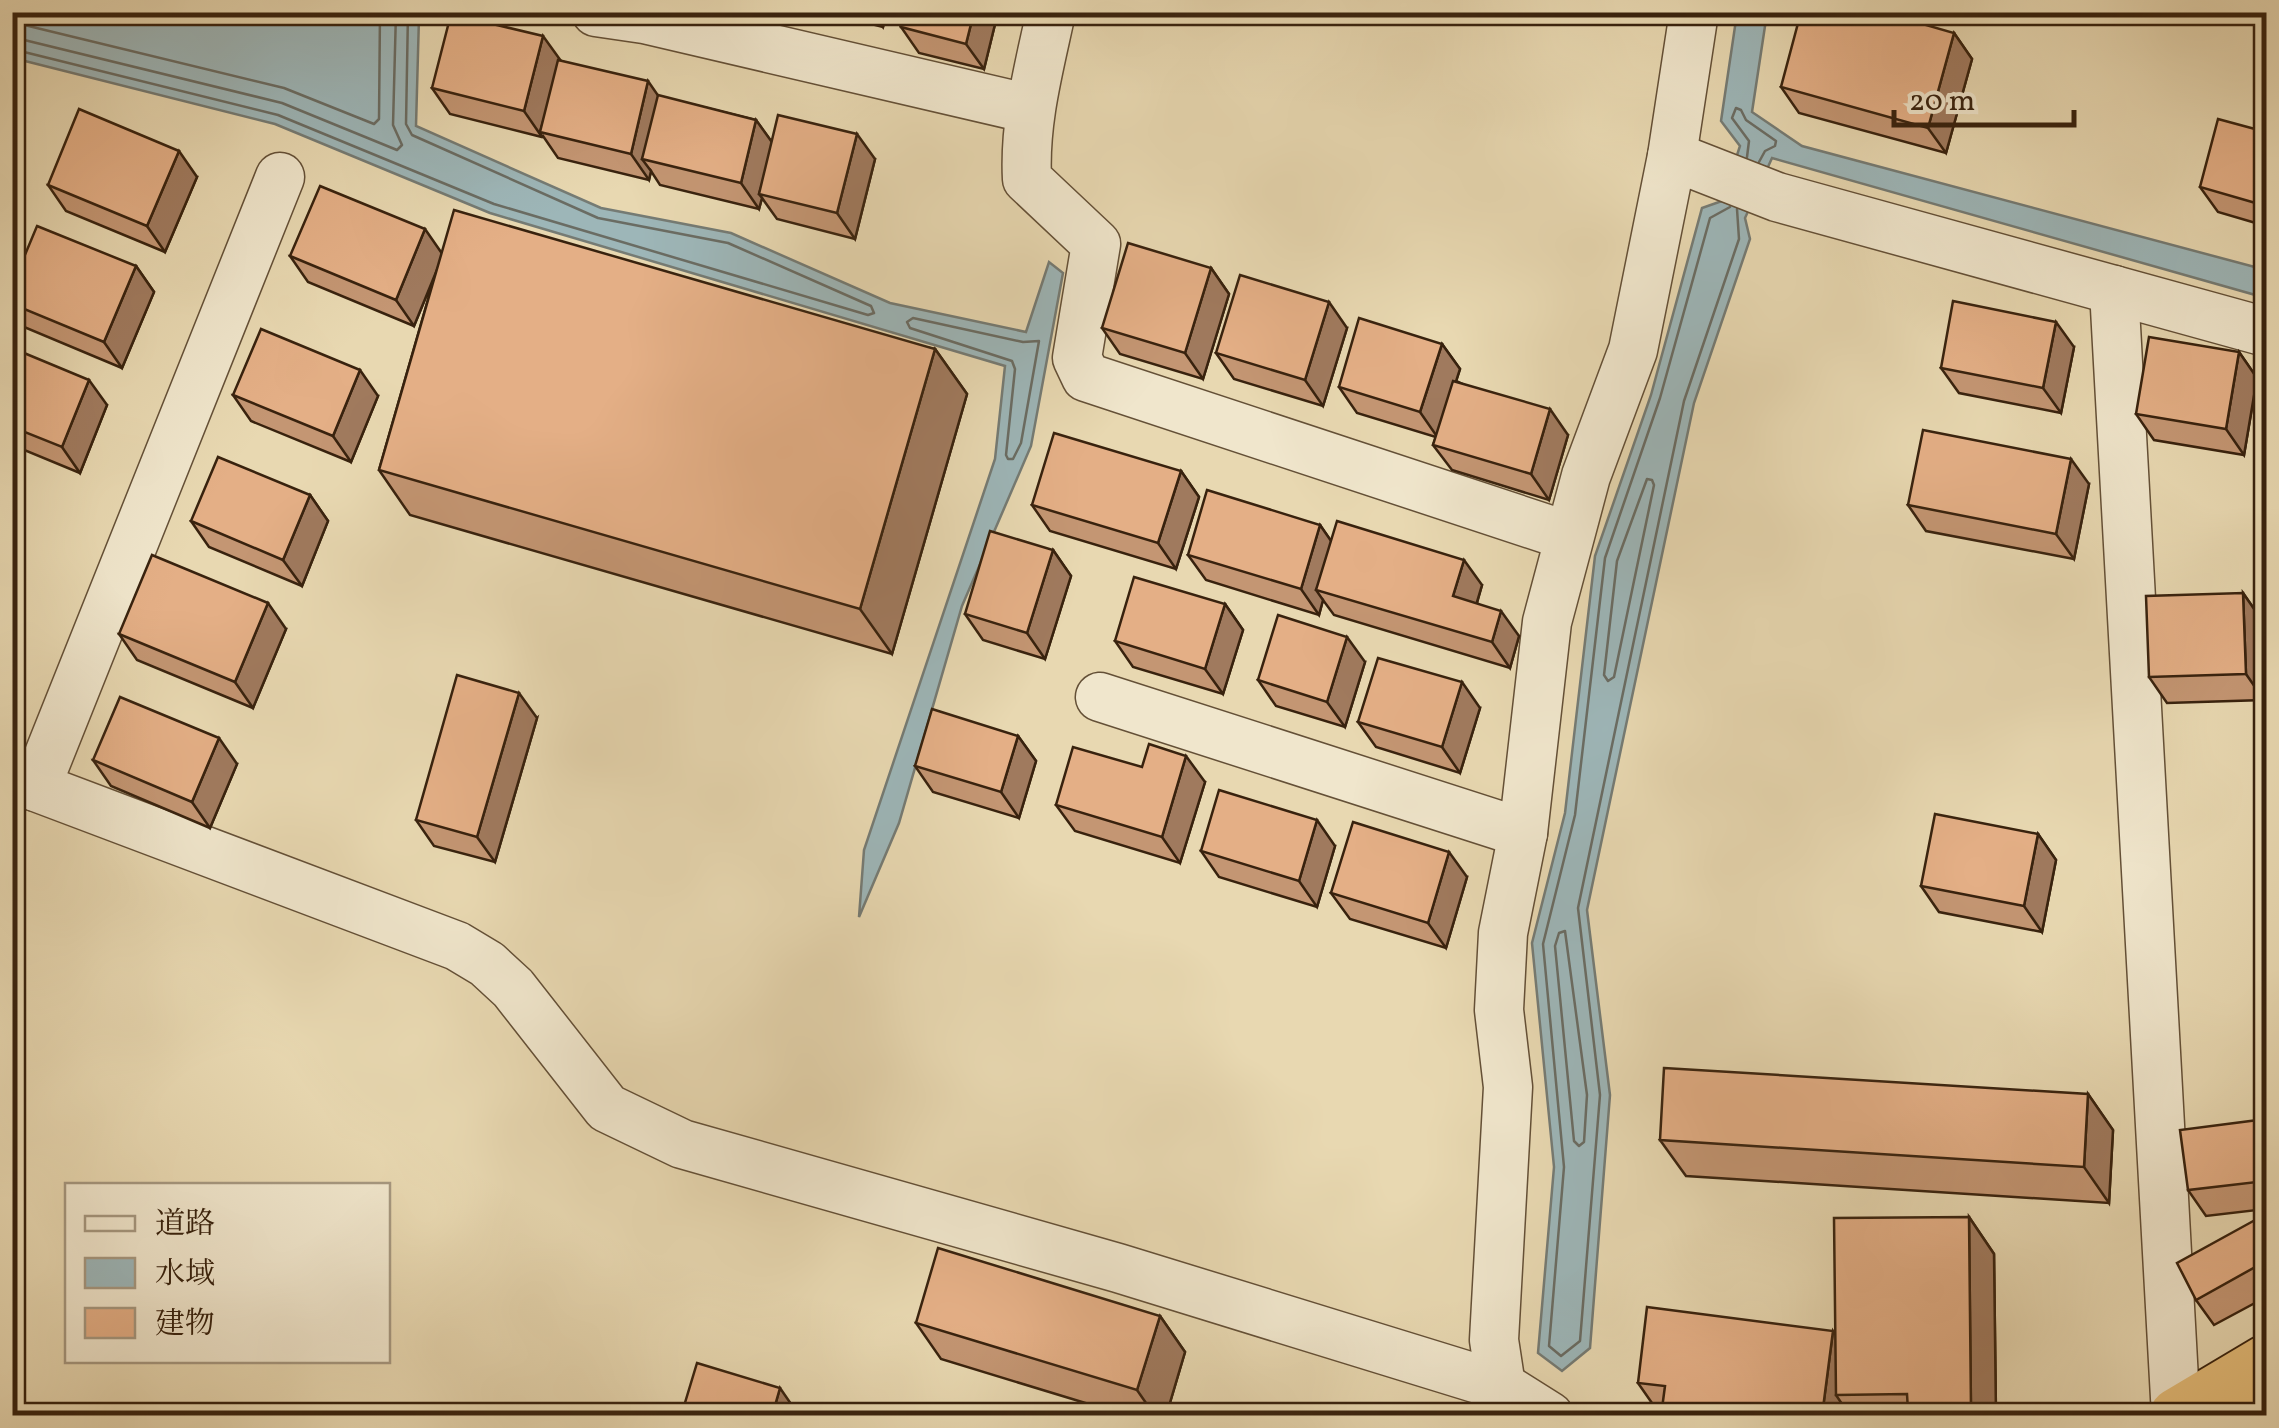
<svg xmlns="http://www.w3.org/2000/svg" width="2279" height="1428" font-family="Vollkorn,'Noto Serif JP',serif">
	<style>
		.water { fill: #9db6b8; stroke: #757b74; stroke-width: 2.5 }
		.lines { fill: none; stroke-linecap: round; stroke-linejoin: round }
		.shore { stroke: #6a6c63; stroke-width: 2.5 }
		.minor-casing { stroke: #645037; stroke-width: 51 }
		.trunk-casing { stroke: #38220e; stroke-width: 59 }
		.minor { stroke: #f0e6cc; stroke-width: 48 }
		.trunk { stroke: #e4bc78; stroke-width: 55 }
		.wall { fill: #c49673; stroke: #38220e; stroke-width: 2.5 }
		.shaded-wall { fill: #a07a5e; stroke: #38220e; stroke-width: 2.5 }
		.building { fill: #e4af86; stroke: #38220e; stroke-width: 2.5 }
	</style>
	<rect width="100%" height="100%" fill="#e8d8b1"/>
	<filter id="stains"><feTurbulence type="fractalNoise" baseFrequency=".002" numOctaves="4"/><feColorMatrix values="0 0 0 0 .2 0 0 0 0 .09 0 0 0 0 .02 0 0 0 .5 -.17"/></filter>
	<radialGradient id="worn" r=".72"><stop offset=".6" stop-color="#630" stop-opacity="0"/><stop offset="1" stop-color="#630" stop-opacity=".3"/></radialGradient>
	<g class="water">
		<path d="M12,13H403L419,17L416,126L601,208L731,233L890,303L1026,332L1049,262L1063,273L1031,446L962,606L899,823L859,917L864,850L995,459L1005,366L490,213L275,124L13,58Z"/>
		<path d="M1737,13H1767L1752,112L1802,146L2266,270V298L1772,158L1745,218L1750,239L1694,403L1587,910L1610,1095L1590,1348L1562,1371L1538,1353L1554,1167L1532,943L1565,813L1595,556L1651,395L1702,208L1722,201L1740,146L1721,121Z"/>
	</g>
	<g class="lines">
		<g class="shore">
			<path d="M12,22L284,88L374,124L379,119L380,12"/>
			<path d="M12,37L282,103L397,150L402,145L393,125L396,12"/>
			<path d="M12,49L278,115L494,204L868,315L874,313L871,306L728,243L598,218L412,135L406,124L408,12"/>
			<path d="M1747,157L1749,141L1732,118L1736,108L1741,110L1746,120L1776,141L1775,146L1765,151L1759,162"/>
			<path d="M1730,207L1710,218L1660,398L1605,558L1575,815L1543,944L1564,1167L1549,1346L1561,1356L1580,1341L1600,1095L1578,908L1684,401L1739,239L1737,209"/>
			<path d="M913,318L1023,342L1039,341L1021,443L1013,459H1008L1006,455L1015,369L1012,361L910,328L907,322Z"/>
			<path d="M1647,479L1652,480L1654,485L1614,677L1608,681L1604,675L1617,561Z"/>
			<path d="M1565,931L1587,1095L1584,1142L1579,1146L1574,1141L1555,946L1559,933Z"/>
		</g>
		<defs>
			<g id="minor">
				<path d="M596,12L644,19L1030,109"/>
				<path d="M1051,12C1039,68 1024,122 1027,179L1096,244L1077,358L1086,377L1568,536"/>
				<path d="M1672,156L1777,197L2266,332"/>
				<path d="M2114,290L2176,1416"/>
				<path d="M1100,697L1523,833"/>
				<path d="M12,778L457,946L487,964L513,988L607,1108L682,1144L1118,1268L1501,1386L1549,1416"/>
				<path d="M36,787L280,177"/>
				<path d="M1501,1386L1494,1340L1508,1087L1499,1010L1503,933L1523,833L1547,622L1586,476L1633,350L1672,156L1694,12"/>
			</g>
			<path id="trunk" d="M2177,1416L2266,1363"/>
		</defs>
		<use href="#minor" class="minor-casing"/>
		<use href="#trunk" class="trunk-casing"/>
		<use href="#minor" class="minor"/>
		<use href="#trunk" class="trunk"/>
	</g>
	<g class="wall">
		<path d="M726,12H775L772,23Z"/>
		<path d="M824,12H887L883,27Z"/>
		<path d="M998,12L984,69L919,53L901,27Z"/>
		<path d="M1954,33L1972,59L1946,153L1799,113L1781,87Z"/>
		<path d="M561,61L658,96L756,120L771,141L875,159L855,239L777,219L762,198L759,209L660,185L651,171L649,180L558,158L543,136L542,137L450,114L432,88Z"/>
		<path d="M2266,132V226L2218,212L2200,187Z"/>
		<path d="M197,177L165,252L66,211L48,185Z"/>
		<path d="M441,253L935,349L967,394L892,654L410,515L379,470L435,275L414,326L308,282L290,256Z"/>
		<path d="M136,266L154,292L122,368L24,327L12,310V286Z"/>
		<path d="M1211,268L1229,294L1203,379L1120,354L1102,328Z"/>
		<path d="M1347,328L1323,406L1234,379L1216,353Z"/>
		<path d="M1442,344L1460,369L1456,381L1568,435L1549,500L1452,470L1433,445L1436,437L1357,413L1339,387Z"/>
		<path d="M2074,347L2061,413L1959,393L1941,368Z"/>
		<path d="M12,348L107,405L80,473L12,445Z"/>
		<path d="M2239,352L2257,378L2244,455L2154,440L2136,414Z"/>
		<path d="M233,395L378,396L351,462L251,421Z"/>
		<path d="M1181,471L1199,497L1176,569L1050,531L1032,505Z"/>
		<path d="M2089,484L2074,559L1926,531L1908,505Z"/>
		<path d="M310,495L328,521L302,586L209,547L191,521Z"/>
		<path d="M1320,525L1331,541L1482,585L1477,603L1519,636L1510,668L1334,615L1323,600L1319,615L1206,580L1188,555Z"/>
		<path d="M1053,550L1071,576L1045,659L983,640L965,614Z"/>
		<path d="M2243,593L2261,619L2264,700L2167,703L2149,677Z"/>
		<path d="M1225,604L1243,630L1223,694L1133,667L1115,641Z"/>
		<path d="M286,629L253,708L137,660L119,634Z"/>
		<path d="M1365,662L1345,727L1276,706L1258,680Z"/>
		<path d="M1480,708L1460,773L1376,747L1358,722Z"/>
		<path d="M537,718L495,862L434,846L416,820Z"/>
		<path d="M1018,736L1036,761L1019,818L933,792L915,766Z"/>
		<path d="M93,760L237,764L210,828L111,786Z"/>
		<path d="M1142,767L1205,782L1180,863L1075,831L1056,805Z"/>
		<path d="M2038,834L2056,860L2042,932L1939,912L1921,886Z"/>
		<path d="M1335,846L1317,907L1219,877L1201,851Z"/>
		<path d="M1467,877L1446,948L1350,919L1331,893Z"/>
		<path d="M2088,1094L2113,1130L2109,1203L1686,1176L1660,1140Z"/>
		<path d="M2266,1119V1209L2206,1216L2188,1190Z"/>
		<path d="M2266,1214V1297L2214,1325L2196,1300Z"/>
		<path d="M1969,1217L1994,1254L1996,1416H1661L1638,1383L1835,1334Z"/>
		<path d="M1160,1316L1185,1352L1166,1416H1128L941,1359L916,1323Z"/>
	</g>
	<g class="shaded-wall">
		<path d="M764,12H775L772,23Z"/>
		<path d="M873,12H887L883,27Z"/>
		<path d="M974,12H998L984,69L966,44Z"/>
		<path d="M1954,33L1972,59L1946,153L1928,128Z"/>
		<path d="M543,36L561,61L540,132L542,137L524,111Z"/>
		<path d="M648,81L666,107L642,159L651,171L649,180L631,154Z"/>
		<path d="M756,120L774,145L759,194L762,198L759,209L741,183Z"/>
		<path d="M857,134L875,159L855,239L837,213Z"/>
		<path d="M179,151L197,177L165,252L147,226Z"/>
		<path d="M425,229L443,255L414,326L396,300Z"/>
		<path d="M136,266L154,292L122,368L104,342Z"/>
		<path d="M1211,268L1229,294L1203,379L1185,353Z"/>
		<path d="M1329,302L1347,328L1323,406L1305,380Z"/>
		<path d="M2056,322L2074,347L2061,413L2043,388Z"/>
		<path d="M1442,344L1460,369L1438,438L1420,412Z"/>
		<path d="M935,349L967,394L892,654L860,609Z"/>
		<path d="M2239,352L2257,378L2244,455L2226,429Z"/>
		<path d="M360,370L378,396L351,462L333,436Z"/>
		<path d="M89,380L107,405L80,473L62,447Z"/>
		<path d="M1550,409L1568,435L1549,500L1531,474Z"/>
		<path d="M2071,459L2089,484L2074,559L2056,534Z"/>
		<path d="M1181,471L1199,497L1176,569L1158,543Z"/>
		<path d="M310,495L328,521L302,586L283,560Z"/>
		<path d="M1320,525L1338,551L1316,590L1323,600L1319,615L1301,589Z"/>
		<path d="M1053,550L1071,576L1045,659L1027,633Z"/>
		<path d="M1464,560L1482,585L1471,622L1453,596Z"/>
		<path d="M2243,593L2261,619L2264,700L2246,674Z"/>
		<path d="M268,603L286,629L253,708L235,682Z"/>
		<path d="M1225,604L1243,630L1223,694L1205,669Z"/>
		<path d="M1501,611L1519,636L1510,668L1492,642Z"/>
		<path d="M1347,637L1365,662L1345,727L1327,702Z"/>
		<path d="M1462,682L1480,708L1460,773L1442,747Z"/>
		<path d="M519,693L537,718L495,862L477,837Z"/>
		<path d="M1018,736L1036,761L1019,818L1001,792Z"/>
		<path d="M219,738L237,764L210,828L192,802Z"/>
		<path d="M1186,756L1205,782L1180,863L1162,837Z"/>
		<path d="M1317,820L1335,846L1317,907L1299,881Z"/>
		<path d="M2038,834L2056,860L2042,932L2024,906Z"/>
		<path d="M1449,852L1467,877L1446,948L1428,923Z"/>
		<path d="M2088,1094L2113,1130L2109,1203L2084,1167Z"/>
		<path d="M1969,1217L1994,1254L1996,1416H1974L1971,1410Z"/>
		<path d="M1160,1316L1185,1352L1166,1416H1155L1137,1390Z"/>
		<path d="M1833,1331L1858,1367L1836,1395L1850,1416H1822Z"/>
		<path d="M780,1388L798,1414L797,1416H772Z"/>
	</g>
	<g class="building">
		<path d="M905,12H974L966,44L901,27Z"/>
		<path d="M1801,12H1881L1954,33L1928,128L1781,87Z"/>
		<path d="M451,14L543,36L524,111L432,88Z"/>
		<path d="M558,60L648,81L631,154L540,132Z"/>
		<path d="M658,95L756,120L741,183L642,159Z"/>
		<path d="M79,109L179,151L147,226L48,185Z"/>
		<path d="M778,115L857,134L837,213L759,194Z"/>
		<path d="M2218,119L2266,132V206L2200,187Z"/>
		<path d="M320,186L425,229L396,300L290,256Z"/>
		<path d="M454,210L935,349L860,609L379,470Z"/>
		<path d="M37,226L136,266L104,342L12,304V286Z"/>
		<path d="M1128,243L1211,268L1185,353L1102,328Z"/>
		<path d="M1240,275L1329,302L1305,380L1216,353Z"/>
		<path d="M1953,301L2056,322L2043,388L1941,368Z"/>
		<path d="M1359,318L1442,344L1420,412L1339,387Z"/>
		<path d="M261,329L360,370L333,436L233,395Z"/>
		<path d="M2149,337L2239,352L2226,429L2136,414Z"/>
		<path d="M12,348L89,380L62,447L12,427Z"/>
		<path d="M1453,381L1550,409L1531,474L1433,445Z"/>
		<path d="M1923,430L2071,459L2056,534L1908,505Z"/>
		<path d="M1054,433L1181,471L1158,543L1032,505Z"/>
		<path d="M218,457L310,495L283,560L191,521Z"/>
		<path d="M1207,490L1320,525L1301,589L1188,555Z"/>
		<path d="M1337,521L1464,560L1453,596L1501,611L1492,642L1316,590Z"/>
		<path d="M990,531L1053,550L1027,633L965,614Z"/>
		<path d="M152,555L268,603L235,682L119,634Z"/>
		<path d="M1134,577L1225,604L1205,669L1115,641Z"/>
		<path d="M2243,593L2246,674L2149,677L2146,596Z"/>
		<path d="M1278,615L1347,637L1327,702L1258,680Z"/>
		<path d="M1378,658L1462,682L1442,747L1358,722Z"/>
		<path d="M457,675L519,693L477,837L416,820Z"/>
		<path d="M120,697L219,738L192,802L93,760Z"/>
		<path d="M932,709L1018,736L1001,792L915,766Z"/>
		<path d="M1149,744L1186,756L1162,837L1056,805L1073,747L1142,767Z"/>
		<path d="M1219,790L1317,820L1299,881L1201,851Z"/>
		<path d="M1935,814L2038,834L2024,906L1921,886Z"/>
		<path d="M1353,822L1449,852L1428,923L1331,893Z"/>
		<path d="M1664,1068L2088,1094L2084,1167L1660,1140Z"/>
		<path d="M2266,1119V1181L2188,1190L2180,1130Z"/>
		<path d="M2266,1214V1261L2196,1300L2177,1263Z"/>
		<path d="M1969,1217L1971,1410L1908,1411L1907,1394L1836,1395L1834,1218Z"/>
		<path d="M938,1248L1160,1316L1137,1390L916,1323Z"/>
		<path d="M1647,1307L1833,1331L1822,1416H1661L1665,1386L1638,1383Z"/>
		<path d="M697,1363L780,1388L772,1416H681Z"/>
	</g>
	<rect width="2279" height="1428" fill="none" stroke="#e8d8b1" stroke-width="50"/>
	<rect x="15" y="15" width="2249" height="1398" fill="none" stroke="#38220e" stroke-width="5"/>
	<rect x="25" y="25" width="2229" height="1378" fill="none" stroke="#38220e" stroke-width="2.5"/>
	<rect x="65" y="1183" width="325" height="180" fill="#f0e6cc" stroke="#a69880" stroke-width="2.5"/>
	<rect x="85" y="1216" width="50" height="15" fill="#f0e6cc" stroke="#a69880" stroke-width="2.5"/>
	<text x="155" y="1233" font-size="30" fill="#38220e">道路</text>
	<rect x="85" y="1258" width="50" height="30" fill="#9db6b8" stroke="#a69880" stroke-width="2.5"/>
	<text x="155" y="1283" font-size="30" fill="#38220e">水域</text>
	<rect x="85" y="1308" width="50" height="30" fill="#e4af86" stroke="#a69880" stroke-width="2.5"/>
	<text x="155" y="1333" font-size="30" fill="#38220e">建物</text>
	<path d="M1894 110v15h180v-15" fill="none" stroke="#38220e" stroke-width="5"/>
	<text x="1909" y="110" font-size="30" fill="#38220e" stroke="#f0e6cc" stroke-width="8" paint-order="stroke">20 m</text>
	<rect width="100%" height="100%" filter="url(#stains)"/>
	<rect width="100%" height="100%" fill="url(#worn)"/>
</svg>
